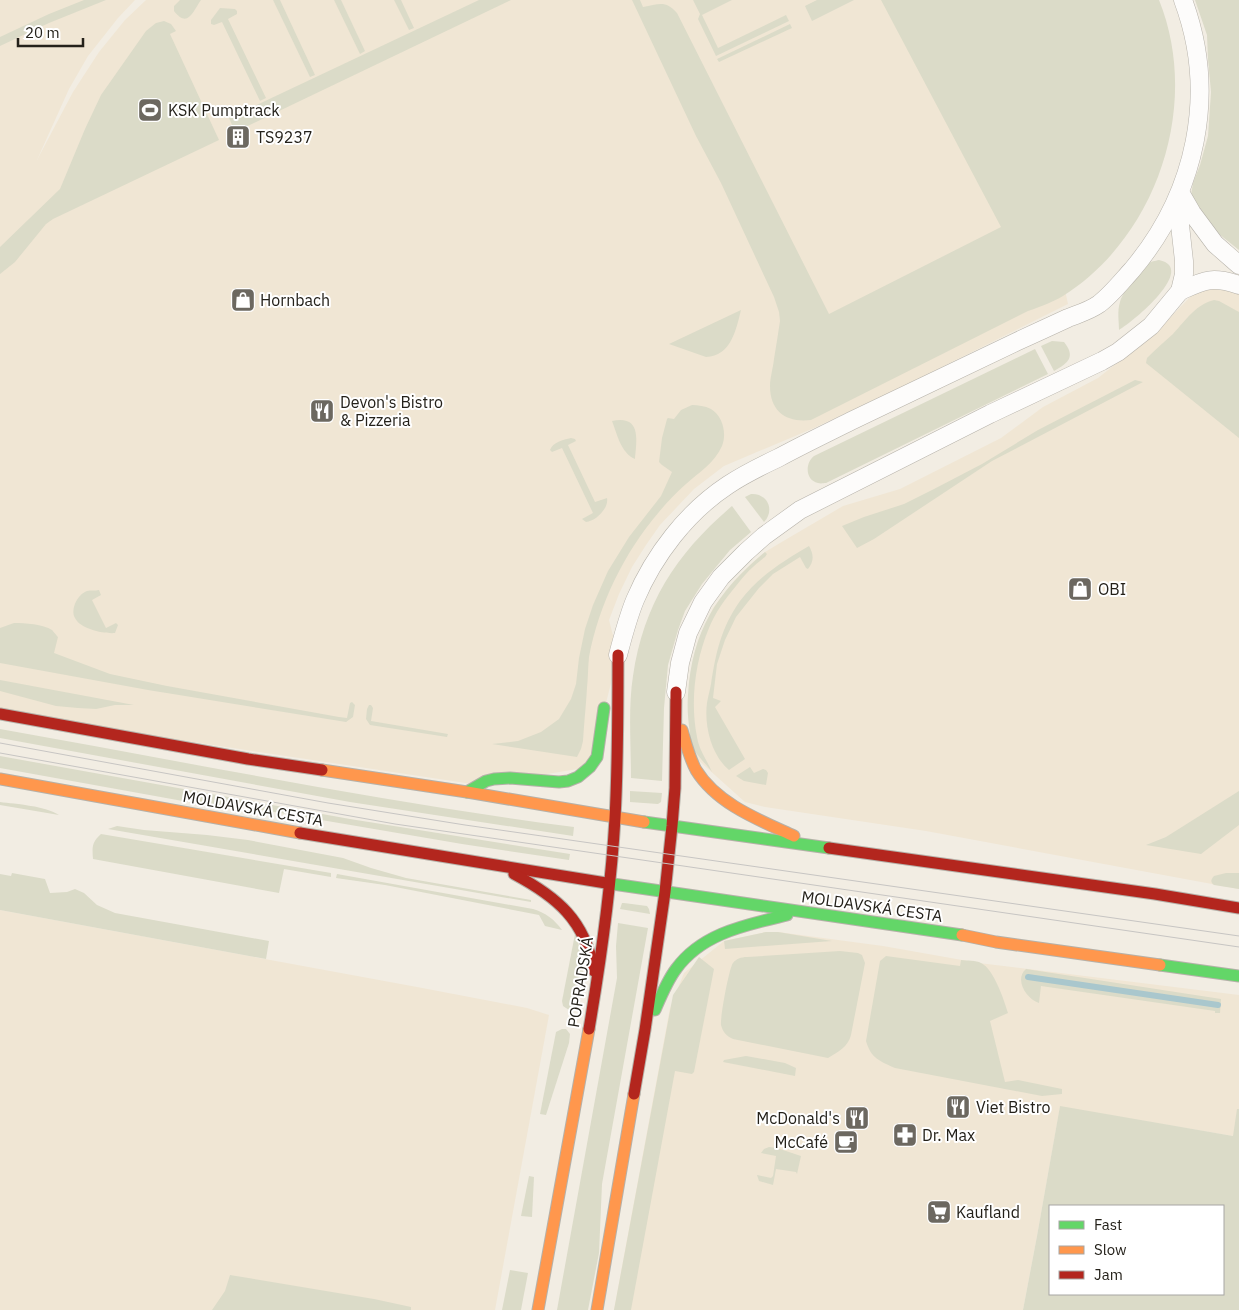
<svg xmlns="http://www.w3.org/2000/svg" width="1239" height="1310" font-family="'IBM Plex Sans',sans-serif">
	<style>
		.built { fill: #f0e6d4 }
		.green { fill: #dbdbc8; fill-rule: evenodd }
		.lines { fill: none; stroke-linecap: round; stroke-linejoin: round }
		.stream { stroke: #a9c7cd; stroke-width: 6 }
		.street-casing { stroke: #b5b1a9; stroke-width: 19 }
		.fast-casing { stroke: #b5b1a9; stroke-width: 13 }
		.slow-casing { stroke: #b5b1a9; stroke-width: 13 }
		.jam-casing { stroke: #b5b1a9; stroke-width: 13 }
		.street { stroke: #fdfcfb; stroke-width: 18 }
		.fast { stroke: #63d668; stroke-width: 11 }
		.slow { stroke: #ff974d; stroke-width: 11 }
		.jam { stroke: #b3261e; stroke-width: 11 }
		.tram { stroke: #c7c5c3; stroke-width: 1 }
		.labels { text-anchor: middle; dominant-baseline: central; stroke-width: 4; stroke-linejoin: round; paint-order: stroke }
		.poi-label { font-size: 16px; fill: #24211a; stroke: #fff; text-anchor: start }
		.street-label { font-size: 16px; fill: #24211a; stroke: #fff }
	</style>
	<rect width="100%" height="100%" fill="#f2ede3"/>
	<g class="built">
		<path d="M0,0H135L118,18L88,56L69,89L37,160L73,92L99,52L125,20L146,0H932L1065,290L1068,304L908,384L814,428L724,466L694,489L660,525L646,545L632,567L619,594L609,620L618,655L590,767L479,785L0,713Z"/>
		<path d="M1225,287L1239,294V889L926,831L765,807L745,802L697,759L689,682L698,641L713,608L735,580L751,564L765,552L780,543L843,506L900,489L1001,438L1043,407L1098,378L1141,344L1165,323L1191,296L1198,290Z"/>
		<path d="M0,910L417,987L527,1008L549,1015L495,1310H0Z"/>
		<path d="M766,932H778L883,946L979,963L1239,995V1137L1060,1107L1037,1236L1023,1310H614L670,1008L684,973L724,941Z"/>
	</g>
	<g class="green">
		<path d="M84,0H106L49,23L0,46V37L49,14Z"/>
		<path d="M180,0H201C193,11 188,29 174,11V6Z"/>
		<path d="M273,0H280L315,75L310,77Z"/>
		<path d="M334,0H341L365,51L360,54Z"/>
		<path d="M394,0H401L414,28L409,30Z"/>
		<path d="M479,0H511L235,132L229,118Z"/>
		<path d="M632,0H640L643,7C659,4 666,0 677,13L829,314L1001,227L881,0H1159C1201,104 1158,236 1063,296C1053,302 1040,307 1028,311L811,420C787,423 770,412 770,386C770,378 773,368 774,359C776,347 778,334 780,321L779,312L774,297L721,183L696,136Z"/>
		<path d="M693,0H732L702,15L718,48L786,15L789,21L716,56L698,19L700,14Z"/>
		<path d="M817,0H854L812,21L805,6Z"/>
		<path d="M1195,0H1239V250L1209,226L1191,195L1193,183L1200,165L1208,136L1211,92L1208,59L1207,35Z"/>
		<path d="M220,8L235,9L237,11V14L228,19L266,98L260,101L222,22L214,25L211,24V20Z"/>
		<path d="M164,21L171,24L176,31L170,34L219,140L53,219L46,224L15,262L0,274V247L60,189L85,129L101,95L146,31L156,23Z"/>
		<path d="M790,24L792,28L719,62L717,59Z"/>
		<path d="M1159,260C1198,268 1133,322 1119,330C1119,321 1117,311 1120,302C1123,291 1139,271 1148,264C1151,261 1155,261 1159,260Z"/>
		<path d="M1214,300L1219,301L1239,312V438L1146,363L1147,358C1155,350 1164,342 1173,334C1186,320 1195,305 1214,300Z"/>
		<path d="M741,310C736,330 731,356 706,357L669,344Z"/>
		<path d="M1052,341L1064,342C1076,357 1068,363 1054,371L1041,346Z"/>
		<path d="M1035,349L1048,374L826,483C824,483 821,484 818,483C805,480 805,463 814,456Z"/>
		<path d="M1135,380L1143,382L992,461L874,539L857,548L842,526L864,517L904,504L934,489L982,464L1038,430Z"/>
		<path d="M692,405C698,405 705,406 711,409C723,416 727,434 722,446C714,464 699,472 686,484C676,493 667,502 659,512C624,553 599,604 589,657C588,667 588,678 587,688C586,706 584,723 583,741L581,749L577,757L492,744L518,741L541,732L559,719L571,699L576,684L579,658L585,629L593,605L608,571L629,537L661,496L672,472L662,465L659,462L662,438L667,419L668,418L674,419L681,410Z"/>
		<path d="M612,421C641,415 637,439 635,459C621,453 617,434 612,421Z"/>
		<path d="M571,438L575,439L576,441L568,445L595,502L607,498C609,508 596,521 586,522L582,519L593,513L562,448L552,452L550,450C553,442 563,440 571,438Z"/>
		<path d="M751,494C768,493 775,511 764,522L745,497Z"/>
		<path d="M732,506L751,532L730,550L702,584L685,611L678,630L668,665L664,708L662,781L631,778C631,745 628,708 633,676C644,603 676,554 732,506Z"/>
		<path d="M809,546C814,555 814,561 808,569L806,568L800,557L773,574L759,588L736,617L725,640L717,664L713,698L721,701L715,707L745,759L729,770C711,755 704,725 707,703C708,696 710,690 711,684C716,652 721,628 740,601C759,576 782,562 809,546Z"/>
		<path d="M765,552L767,554L765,557C754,565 744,575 736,586C725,599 715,613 709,628C695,661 690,702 697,737C699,750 707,760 712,772C707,765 693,751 691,745C690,741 690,737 690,733C688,720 687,708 688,695C692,631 717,592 765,552Z"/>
		<path d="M99,590L101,595L92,600L106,628L116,623L118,625L115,633C104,634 80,629 75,618C70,609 78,594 87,591C91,590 95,591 99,590Z"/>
		<path d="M14,623C25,623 43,624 52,630C53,631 57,636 58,637L54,653L110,674L167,686L339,717L347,718L350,703L352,702L355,705L353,717L346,722L148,690L0,663V628Z"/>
		<path d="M0,680L134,705H115L96,709L78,708L56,706L0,691Z"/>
		<path d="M369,705H371L373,708L371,721L448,734L447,737L370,725L366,719L367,709Z"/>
		<path d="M0,729C191,763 382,802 574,827L573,836L350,802L0,738Z"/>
		<path d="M0,756L350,819L570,854L569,860L462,844L239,806H231L227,809L0,768Z"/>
		<path d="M750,767L754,773L763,769L766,770L768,773L766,785L744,781L736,776Z"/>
		<path d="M630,791L662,793L661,802L658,804L630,802Z"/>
		<path d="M1239,791V825L1201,854L1146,845L1166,837Z"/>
		<path d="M0,802C16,804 46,806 59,815L0,805Z"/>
		<path d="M117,826L144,830L207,835L248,840L343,858L371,868L406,878L531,900V902L108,829Z"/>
		<path d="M101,834L331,873V877L284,869L279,893L93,859C92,847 92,842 101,834Z"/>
		<path d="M12,873L45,879L50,893L67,892L75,889L84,893L97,905L115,913L269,941L266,959L0,910V874L11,876Z"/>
		<path d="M1234,873H1239V889L1214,885C1210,882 1211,879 1214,876L1226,873Z"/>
		<path d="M337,874L533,909C546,913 554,919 562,930L545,926L539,915L385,885L336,878Z"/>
		<path d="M622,903H624L647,906L649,909L650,914L620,909Z"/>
		<path d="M618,923L648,928L602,1184L599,1253L588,1310H557L617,978L616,946Z"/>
		<path d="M766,932H778L832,941L725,949L724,941Z"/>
		<path d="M575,934L584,961L582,979L578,1004L576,1007L569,1010L563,1006L562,1001Z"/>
		<path d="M840,951L858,953L862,955L865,963L851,1035C848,1047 838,1052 828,1058L733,1039C726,1036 723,1032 721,1025C720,1018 729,968 733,963C736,959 741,957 747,957Z"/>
		<path d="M886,956L960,966L961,960C967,961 976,960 981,963C994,969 1004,1000 1008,1013L990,1021L1005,1082L1018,1080L1062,1089V1094L1042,1096L895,1068C879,1061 871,1058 866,1041L880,961Z"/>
		<path d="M699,957L714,969L694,1072L692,1074L675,1071L631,1310H614L673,995Z"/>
		<path d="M1026,969L1221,999L1220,1013H1215V1011L1041,986L1039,1003C1026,999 1014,979 1026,969Z"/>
		<path d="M562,1029H566L570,1034L569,1043L546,1115L540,1114L556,1032Z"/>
		<path d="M746,1056L785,1063L796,1068L795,1076L723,1062L724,1060Z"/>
		<path d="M1060,1106L1233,1136L1237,1109H1239V1310H1023L1037,1236ZM1223,1206V1294H1050V1206Z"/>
		<path d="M769,1147L777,1148L801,1156L797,1174L796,1172L776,1169L773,1185L759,1181L757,1175L771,1178L773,1176L776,1156L761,1153L764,1149Z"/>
		<path d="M529,1176L534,1177L532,1217L521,1216Z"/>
		<path d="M510,1270L528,1273L521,1310H502Z"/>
		<path d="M230,1275L374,1299L411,1307V1310H212L225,1291Z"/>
	</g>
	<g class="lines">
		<path class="stream" d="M1028,977L1218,1005"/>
		<defs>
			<g id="street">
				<path d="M1181,194L1192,213L1215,244L1239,265"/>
				<path d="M1180,291C1205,280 1212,276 1239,285"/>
				<path d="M618,655C623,636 628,617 635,600C654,555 687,512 728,485C743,475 761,466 778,458C802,445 827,433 851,421C906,395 961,368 1016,342C1033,334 1051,326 1068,318C1078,314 1089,311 1099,304C1111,295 1122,281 1132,270C1196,194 1218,94 1183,0"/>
				<path d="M676,692L680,663L688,633L703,602L721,577L746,552L764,536L800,510L990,414L1102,361L1118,352L1151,326L1180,291L1184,274V261L1180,225V197"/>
			</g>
			<g id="fast">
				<path d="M467,792L486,781L494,779L510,778L559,782L568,781L578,777L590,767L597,757L604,708"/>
				<path d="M644,822L829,848"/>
				<path d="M606,883L962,935"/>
				<path d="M1160,965L1239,976"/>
				<path d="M655,1010C661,996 667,981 676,969C702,933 746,925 787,915"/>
			</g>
			<g id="slow">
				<path d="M682,730C686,744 689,757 696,770C717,804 759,820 794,836"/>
				<path d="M322,770L467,792L644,822"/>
				<path d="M0,779L300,833"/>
				<path d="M962,935L996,942L1160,965"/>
				<path d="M538,1310L589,1029"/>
				<path d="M597,1310L634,1094"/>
			</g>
			<g id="jam">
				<path d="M0,714L248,759L322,770"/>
				<path d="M300,833L606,883"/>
				<path d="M829,848L1155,894L1239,908"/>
				<path d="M514,874C557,897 585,920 594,971"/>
				<path d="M589,1029C601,959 611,889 615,818C618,764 618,709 618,655"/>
				<path d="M634,1094L645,1030L665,892L672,826L675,788L676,692"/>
			</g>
		</defs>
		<use href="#street" class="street-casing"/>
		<use href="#fast" class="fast-casing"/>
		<use href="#slow" class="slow-casing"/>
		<use href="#jam" class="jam-casing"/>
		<use href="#street" class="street"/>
		<use href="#fast" class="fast"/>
		<use href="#slow" class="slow"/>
		<use href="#jam" class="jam"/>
		<g class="tram">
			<path d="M0,743L328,803L465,825L1239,936"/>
			<path d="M0,753L395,824L1239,947"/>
		</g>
	</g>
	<defs>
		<symbol id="stadium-square" viewBox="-11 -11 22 22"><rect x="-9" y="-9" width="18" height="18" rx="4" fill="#6c6860" stroke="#fff"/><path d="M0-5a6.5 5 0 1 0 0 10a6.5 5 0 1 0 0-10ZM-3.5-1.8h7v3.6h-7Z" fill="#fff"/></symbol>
		<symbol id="building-square" viewBox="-11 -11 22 22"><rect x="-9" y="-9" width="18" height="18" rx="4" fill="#6c6860" stroke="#fff"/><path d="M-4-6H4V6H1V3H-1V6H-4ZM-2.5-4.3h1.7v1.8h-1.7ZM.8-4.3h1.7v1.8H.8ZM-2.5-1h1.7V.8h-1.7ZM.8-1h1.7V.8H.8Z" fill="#fff"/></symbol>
		<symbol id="shop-square" viewBox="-11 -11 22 22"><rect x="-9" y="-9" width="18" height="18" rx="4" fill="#6c6860" stroke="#fff"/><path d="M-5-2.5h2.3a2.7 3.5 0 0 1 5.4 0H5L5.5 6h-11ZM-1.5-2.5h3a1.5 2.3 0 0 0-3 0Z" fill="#fff"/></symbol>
		<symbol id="restaurant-square" viewBox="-11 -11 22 22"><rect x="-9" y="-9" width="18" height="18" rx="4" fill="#6c6860" stroke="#fff"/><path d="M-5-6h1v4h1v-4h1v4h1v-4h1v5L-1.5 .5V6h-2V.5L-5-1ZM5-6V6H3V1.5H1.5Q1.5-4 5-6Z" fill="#fff"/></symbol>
		<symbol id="pharmacy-square" viewBox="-11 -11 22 22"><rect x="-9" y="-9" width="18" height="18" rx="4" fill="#6c6860" stroke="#fff"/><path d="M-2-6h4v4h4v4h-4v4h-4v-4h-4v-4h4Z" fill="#fff"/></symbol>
		<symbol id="cafe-square" viewBox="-11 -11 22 22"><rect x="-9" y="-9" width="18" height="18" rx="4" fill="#6c6860" stroke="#fff"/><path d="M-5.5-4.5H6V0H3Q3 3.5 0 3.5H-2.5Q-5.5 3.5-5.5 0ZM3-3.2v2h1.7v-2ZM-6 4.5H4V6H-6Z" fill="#fff"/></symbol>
		<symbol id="supermarket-square" viewBox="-11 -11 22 22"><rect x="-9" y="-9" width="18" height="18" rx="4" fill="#6c6860" stroke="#fff"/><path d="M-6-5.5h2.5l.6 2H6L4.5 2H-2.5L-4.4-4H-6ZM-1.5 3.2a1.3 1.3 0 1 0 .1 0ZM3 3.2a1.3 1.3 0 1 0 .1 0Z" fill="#fff"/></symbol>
	</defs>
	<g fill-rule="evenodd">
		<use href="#stadium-square" x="136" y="96" width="28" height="28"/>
		<use href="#building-square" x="224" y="123" width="28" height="28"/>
		<use href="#shop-square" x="229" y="286" width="28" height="28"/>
		<use href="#restaurant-square" x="308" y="397" width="28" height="28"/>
		<use href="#shop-square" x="1066" y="575" width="28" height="28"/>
		<use href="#restaurant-square" x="944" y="1093" width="28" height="28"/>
		<use href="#restaurant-square" x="843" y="1104" width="28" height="28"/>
		<use href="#pharmacy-square" x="891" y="1121" width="28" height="28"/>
		<use href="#cafe-square" x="832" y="1128" width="28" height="28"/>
		<use href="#supermarket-square" x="925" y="1198" width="28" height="28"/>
	</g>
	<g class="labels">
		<g class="poi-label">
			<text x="168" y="110">KSK Pumptrack</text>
			<text x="256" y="137">TS9237</text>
			<text x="260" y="300">Hornbach</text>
			<text x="340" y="402">Devon's Bistro<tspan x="340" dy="18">&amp; Pizzeria</tspan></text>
			<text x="1098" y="589">OBI</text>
			<text x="976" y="1107">Viet Bistro</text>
			<text x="840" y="1118" text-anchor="end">McDonald's</text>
			<text x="922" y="1135">Dr. Max</text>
			<text x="828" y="1142" text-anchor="end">McCafé</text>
			<text x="956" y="1212">Kaufland</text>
		</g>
		<g class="street-label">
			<text transform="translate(253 808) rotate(10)">MOLDAVSKÁ CESTA</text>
			<text transform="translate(872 906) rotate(8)">MOLDAVSKÁ CESTA</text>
			<text transform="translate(580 982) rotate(-81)">POPRADSKÁ</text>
		</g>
	</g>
	<rect x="1049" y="1205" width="175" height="90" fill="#ffffff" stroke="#a7a6a3"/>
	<rect x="1059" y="1221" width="25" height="8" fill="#63d668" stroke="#a7a6a3"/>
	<text x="1094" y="1230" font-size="15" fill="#24211a">Fast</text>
	<rect x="1059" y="1246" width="25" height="8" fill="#ff974d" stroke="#a7a6a3"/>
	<text x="1094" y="1255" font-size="15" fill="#24211a">Slow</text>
	<rect x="1059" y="1271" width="25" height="8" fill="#b3261e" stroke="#a7a6a3"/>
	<text x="1094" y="1280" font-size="15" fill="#24211a">Jam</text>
	<path d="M18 38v8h65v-8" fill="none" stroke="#24211a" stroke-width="2.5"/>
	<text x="25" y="38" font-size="15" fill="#24211a" stroke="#ffffff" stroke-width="4" paint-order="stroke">20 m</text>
</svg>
